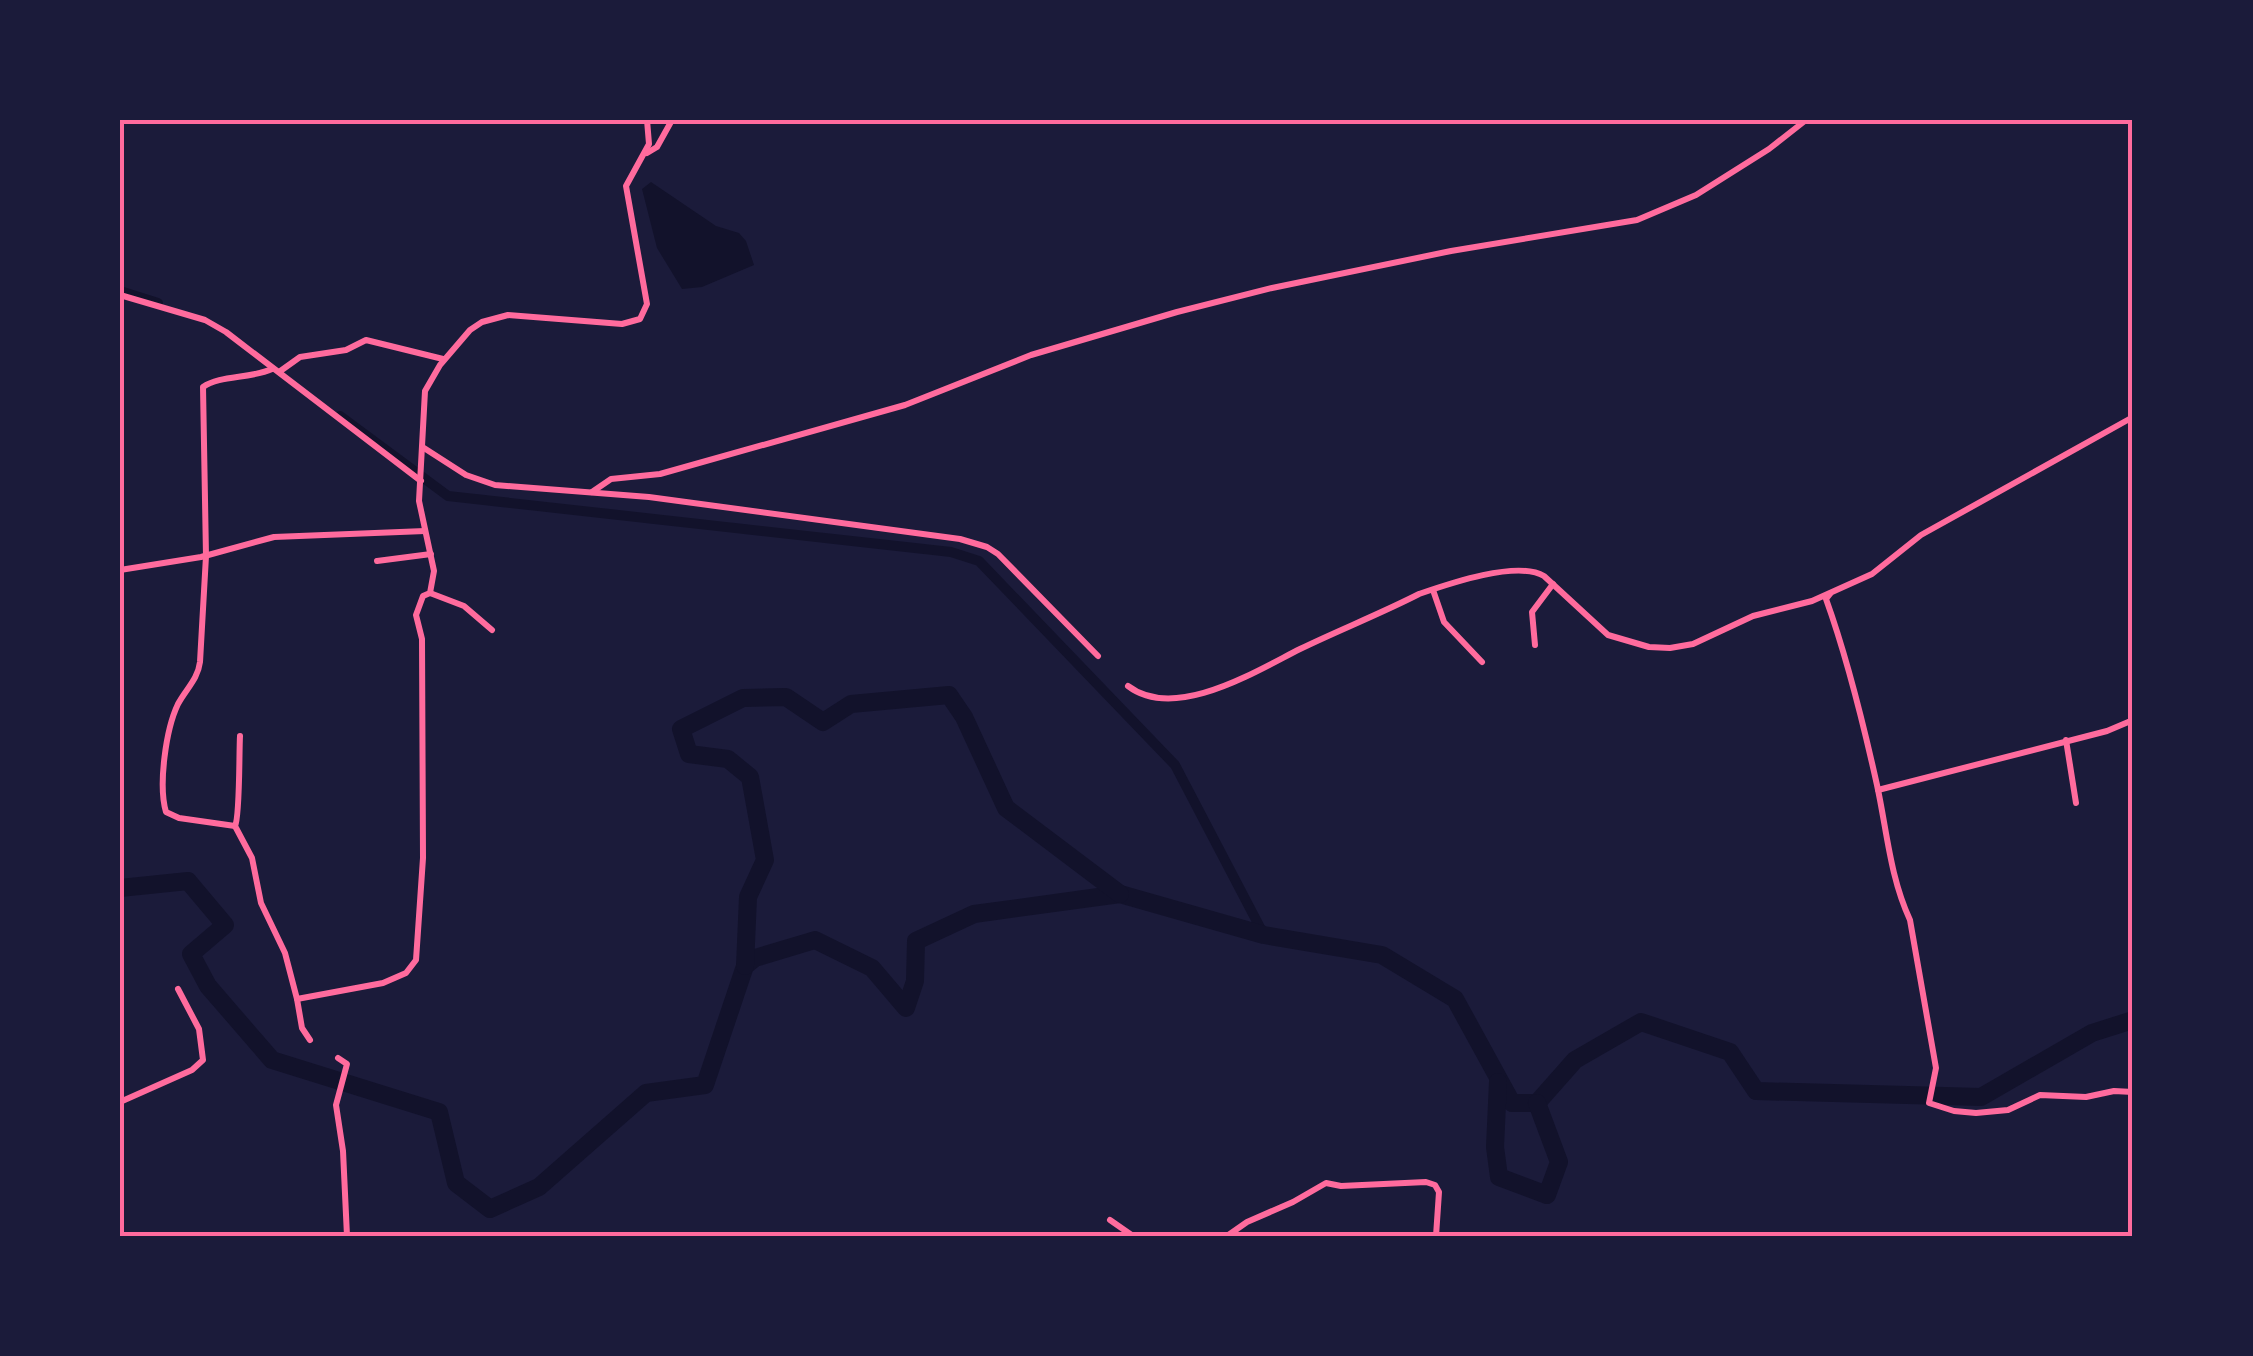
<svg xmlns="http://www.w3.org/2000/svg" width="2253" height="1356" font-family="'Fira Sans',sans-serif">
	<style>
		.water { fill: #12122b }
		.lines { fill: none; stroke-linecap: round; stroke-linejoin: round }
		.canal { stroke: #12122b; stroke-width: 10 }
		.river { stroke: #12122b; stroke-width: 18 }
		.minor { stroke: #ff6b9d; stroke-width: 6 }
		.neatline { fill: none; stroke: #ff6b9d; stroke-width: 4 }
	</style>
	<rect width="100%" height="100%" fill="#1b1b3a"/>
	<path class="water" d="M651,182L716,226L739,233L746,241L754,265L702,287L682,289L657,248L642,189Z"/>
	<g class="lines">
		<g class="canal">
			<path d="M120,291L158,303"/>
			<path d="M340,416L448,496L951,552L979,561L1175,765L1264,935"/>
		</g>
		<g class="river">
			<path d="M120,888L188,881L225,925L191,954L208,986L272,1060L439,1112L456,1183L490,1209L539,1187L646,1093L705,1085L745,966L755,958L815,940L872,968L906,1008L915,981L916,941L974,914L1120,894L1264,935L1382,955L1455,999L1512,1103H1537L1575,1060L1641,1022L1730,1052L1756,1091L1981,1097L2092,1033L2133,1020"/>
			<path d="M745,966L748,897L765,860L750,777L728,759L689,754L681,729L743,698L786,697L823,722L851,704L949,695L964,717L1006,808L1120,894"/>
			<path d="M1498,1082L1495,1147L1499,1177L1547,1195L1559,1162L1537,1103"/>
		</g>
		<g class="minor">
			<path d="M647,153L657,147L672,120"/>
			<path d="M120,295L205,320L226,332L421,481"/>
			<path d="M279,372L300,357L346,350L366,340L443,359"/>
			<path d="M424,448L466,475L495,485L649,497L960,539L987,547L998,554L1098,656"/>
			<path d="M592,492L611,479L660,474L905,405L1031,355L1177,312L1272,288L1451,251L1637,220L1696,195L1769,149L1806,120"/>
			<path d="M377,561L431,554"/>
			<path d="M120,570L201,557L274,537L425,531"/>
			<path d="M1433,590L1444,622L1482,662"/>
			<path d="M430,593L464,606L492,630"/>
			<path d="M1830,594L1826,599C1848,660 1863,722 1877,785C1887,831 1890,877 1910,920L1936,1068L1929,1103L1954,1111L1976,1113L2008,1110L2040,1095L2086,1097L2114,1091L2133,1092"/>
			<path d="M1535,645L1532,612L1553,584"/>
			<path d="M1128,686C1175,722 1256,671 1300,649C1339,630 1380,614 1419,594C1448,584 1517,560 1544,576L1608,635L1649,647L1670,648L1693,644L1753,616L1812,601L1872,574L1921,535L2133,417"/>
			<path d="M240,736C239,752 240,817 235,826L252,858L261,903L285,953L297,999"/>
			<path d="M2066,740L2076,803"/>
			<path d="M1878,790L2107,731L2133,720"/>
			<path d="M235,826L179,818L166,812C158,785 166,729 178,704C186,689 198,679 200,662L206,556L203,387C220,375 250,379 272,369"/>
			<path d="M310,1040L302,1028L297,999L383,983L406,973L416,960L423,858L422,639L416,615L423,596L430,593L434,571L419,501L425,391L440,365L470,330L482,322L508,315L622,324L640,319L647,304L626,186L649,144L647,120"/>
			<path d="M338,1058L347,1064L336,1105L343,1151L347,1236"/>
			<path d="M120,1102L192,1070L203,1060L199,1029L178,989"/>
			<path d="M1110,1220L1133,1236"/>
			<path d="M1227,1236L1247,1222L1293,1202L1326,1183L1341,1186L1426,1182L1435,1185L1439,1192L1436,1236"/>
		</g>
	</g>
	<rect width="2253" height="1356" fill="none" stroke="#1b1b3a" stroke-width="245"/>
	<rect x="122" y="122" width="2008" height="1112" class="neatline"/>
</svg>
